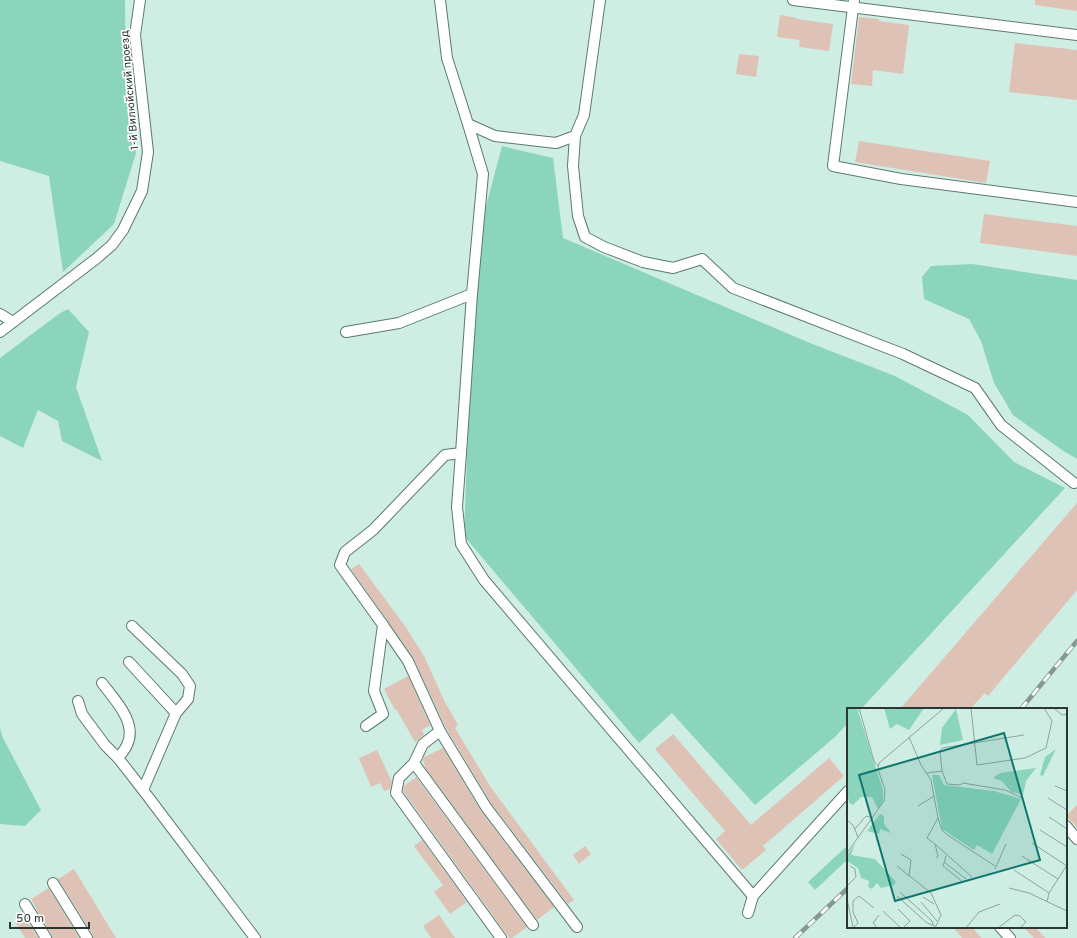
<svg xmlns="http://www.w3.org/2000/svg" width="1077" height="938" font-family="Overpass,sans-serif">
	<style>
		.green { fill: #8bd5bd }
		.building { fill: #dec2b6 }
		.lines { fill: none; stroke-linecap: round; stroke-linejoin: round }
		.minor-casing { stroke: #5d796f; stroke-width: 12 }
		.minor { stroke: #fff; stroke-width: 10 }
		.rail-casing { stroke: #839991; stroke-width: 4.5 }
		.rail { stroke: #fff; stroke-width: 3; stroke-dasharray: 9; stroke-linecap: butt }
		.labels { text-anchor: middle; dominant-baseline: central; stroke-width: 3.5; stroke-linejoin: round; paint-order: stroke }
		.street-label { font-size: 11px; fill: #2b3733; stroke: #fff }
		.inset-road { fill: none; stroke: #8da59d; stroke-width: 1 }
		.view { fill: #0f766e; fill-opacity: 0.15; stroke: #0f766e; stroke-width: 2 }
		.inset-edge { fill: none; stroke: #2b3733; stroke-width: 2 }
	</style>
	<rect width="100%" height="100%" fill="#cfeee3"/>
	<g class="green">
		<path d="M0,0H125L126,90L136,153L114,224L63,272L49,176L0,161Z"/>
		<path d="M502,146L553,158L563,238L810,343L895,376L968,415L1014,462L1065,488L914,652L861,709H848V723L835,737L755,805L672,713L639,743L464,536L470,376L484,214Z"/>
		<path d="M972,264L1077,280V459L1062,450L1013,415L994,383L981,341L969,319L924,299L922,277L931,266Z"/>
		<path d="M68,309L89,332L76,387L102,461L62,441L58,421L38,410L23,448L0,436V358L60,313Z"/>
		<path d="M0,728L3,738L41,810L25,826L0,824Z"/>
		<path d="M848,845V859L815,890L808,882Z"/>
	</g>
	<g class="building">
		<path d="M1035,0H1077V11L1035,5Z"/>
		<path d="M780,15L797,18V19L833,24L829,51L799,47L800,40L777,37Z"/>
		<path d="M859,17L879,19V21L909,25L903,74L873,70L872,86L851,84Z"/>
		<path d="M1015,43L1077,50V100L1009,92Z"/>
		<path d="M739,54L759,56L756,77L736,74Z"/>
		<path d="M859,141L990,161L986,183L855,162Z"/>
		<path d="M984,214L1077,226V256L980,243Z"/>
		<path d="M1077,503V590L988,696L985,693L970,709H900Z"/>
		<path d="M359,564L405,626L424,656L445,702L458,725L455,728L490,786L574,900L568,904L491,803L446,728L413,657L351,569Z"/>
		<path d="M408,676L430,725L422,730L424,735L415,742L396,709L395,710L384,689Z"/>
		<path d="M673,734L751,825L829,758L844,776L763,846L766,850L742,870L716,839L725,831L655,749Z"/>
		<path d="M443,748L481,811L554,907L537,920L426,769L423,760L424,757Z"/>
		<path d="M377,750L392,782L390,789L384,791L380,783L371,787L359,758Z"/>
		<path d="M416,777L527,927L512,938H509L403,791L404,786Z"/>
		<path d="M1077,805V827L1066,816Z"/>
		<path d="M422,840L467,902L450,914L434,892L443,885L414,846Z"/>
		<path d="M585,846L591,854L579,864L573,855Z"/>
		<path d="M74,869L116,938H93V935L58,879Z"/>
		<path d="M49,888L79,938H52V935L36,909V908L31,899Z"/>
		<path d="M439,915L455,938H431L423,926Z"/>
		<path d="M24,916L38,938H25L15,922Z"/>
		<path d="M953,927H972L981,938H962Z"/>
		<path d="M1023,927H1035L1045,938H1034Z"/>
	</g>
	<g class="lines">
		<defs>
			<g id="minor">
				<path d="M793,0L1077,35"/>
				<path d="M854,0L833,166L901,179L1077,202"/>
				<path d="M468,124L495,136L556,143L575,136L584,115L600,0"/>
				<path d="M575,136L573,166L578,216L585,237L604,247L643,262L673,268L702,259L733,288L903,354L975,388L1001,425L1074,483"/>
				<path d="M0,314L13,322"/>
				<path d="M0,332L97,258L112,245L123,230L142,191L148,152L135,35L140,0"/>
				<path d="M346,332L399,323L472,294"/>
				<path d="M461,453L457,507L461,544L484,580L753,896"/>
				<path d="M383,625L408,661L440,731L486,807L577,927"/>
				<path d="M132,626L182,674L190,686L188,699L176,713L143,790"/>
				<path d="M129,662L176,713"/>
				<path d="M102,683C114,699 138,723 127,745C125,750 121,754 118,758"/>
				<path d="M78,701L82,714L105,745L118,758L143,790L255,938"/>
				<path d="M366,726L383,714L374,691L383,625L340,565L345,552L373,530L445,455L461,453L472,294L483,174L468,124L447,58L440,0"/>
				<path d="M440,731L423,744L414,763L399,778L396,793L501,938"/>
				<path d="M414,763L533,925"/>
				<path d="M1066,826L1077,839"/>
				<path d="M53,883L87,938"/>
				<path d="M25,904L46,938"/>
				<path d="M748,913L753,896L848,791"/>
				<path d="M1000,927L1010,938"/>
			</g>
		</defs>
		<use href="#minor" class="minor-casing"/>
		<use href="#minor" class="minor"/>
		<defs>
			<g id="rail">
				<path d="M1021,709L1077,641"/>
				<path d="M795,938L848,888"/>
			</g>
		</defs>
		<use href="#rail" class="rail-casing"/>
		<use href="#rail" class="rail"/>
	</g>
	<g class="labels">
		<g class="street-label">
			<text transform="translate(130 90) rotate(-95)">1-й Вилюйский проезд</text>
		</g>
	</g>
	<g transform="translate(847 708)">
		<rect width="220" height="220" fill="#cfeee3"/>
		<path d="M0,0H10L36,82V93L31,101L25,89H14L6,97L2,95L0,83ZM37,0H77L62,22L50,16L43,21ZM109,1L116,32L93,37L95,20ZM209,41L196,68L193,67L198,49ZM189,60L179,73L176,87L164,84L155,73L148,71L147,69L153,65ZM85,67H92L97,77L147,83L174,91L145,146L130,137L127,142L95,121ZM33,106L37,108V116L44,125L33,121L32,126L20,123ZM8,136L4,147L28,151L49,174L47,177L34,180L30,175L25,181L21,179L22,173L14,170L11,160L0,153V147Z" fill="#8bd5bd"/>
		<path class="inset-road" d="M12,0L27,53L31,58M124,0L130,57L178,50L199,40L205,13L197,0M207,0L215,7L220,6M62,29L74,57L84,72L91,110L80,130L88,136L91,148L89,150M95,63L100,76L113,77L116,75L158,82L175,90M80,65L95,63L93,43L95,40L177,27M208,78L220,83M201,90L220,102M71,98L87,88M202,109L220,121M91,110L95,122L99,126L148,158M0,112L6,117L11,129M8,121L19,108L26,110M193,122L220,139M185,135L220,158M89,137L125,169M0,145L37,93L38,82L31,61L32,55L97,0M54,146L64,152L62,168M99,148L96,158L116,174M175,148L211,171M97,154L119,171M50,158L84,185L94,207L88,220M148,161L159,136M167,162L202,185M0,178L9,169L8,161L3,158M162,180L182,185L220,203M53,184L85,213L86,217M50,188L80,215L88,218M76,189L87,196M0,191L6,219M74,194L90,213M200,194L202,185L220,157M51,201L63,213L56,220M36,203L54,220M7,219L11,215L6,204V193L12,188L27,200M27,220L29,218L26,215L32,207M119,220L132,204L153,196M151,220L168,207L173,208L179,214L173,220"/>
		<path class="view" d="M157,25L193,152L48,193L12,67Z"/>
		<rect width="220" height="220" class="inset-edge"/>
	</g>
	<path d="M10 922v6h79v-6" fill="none" stroke="#2b3733" stroke-width="2"/>
	<text x="16" y="922" font-size="12" fill="#2b3733" stroke="#ffffff" stroke-width="3" paint-order="stroke">50 m</text>
</svg>
